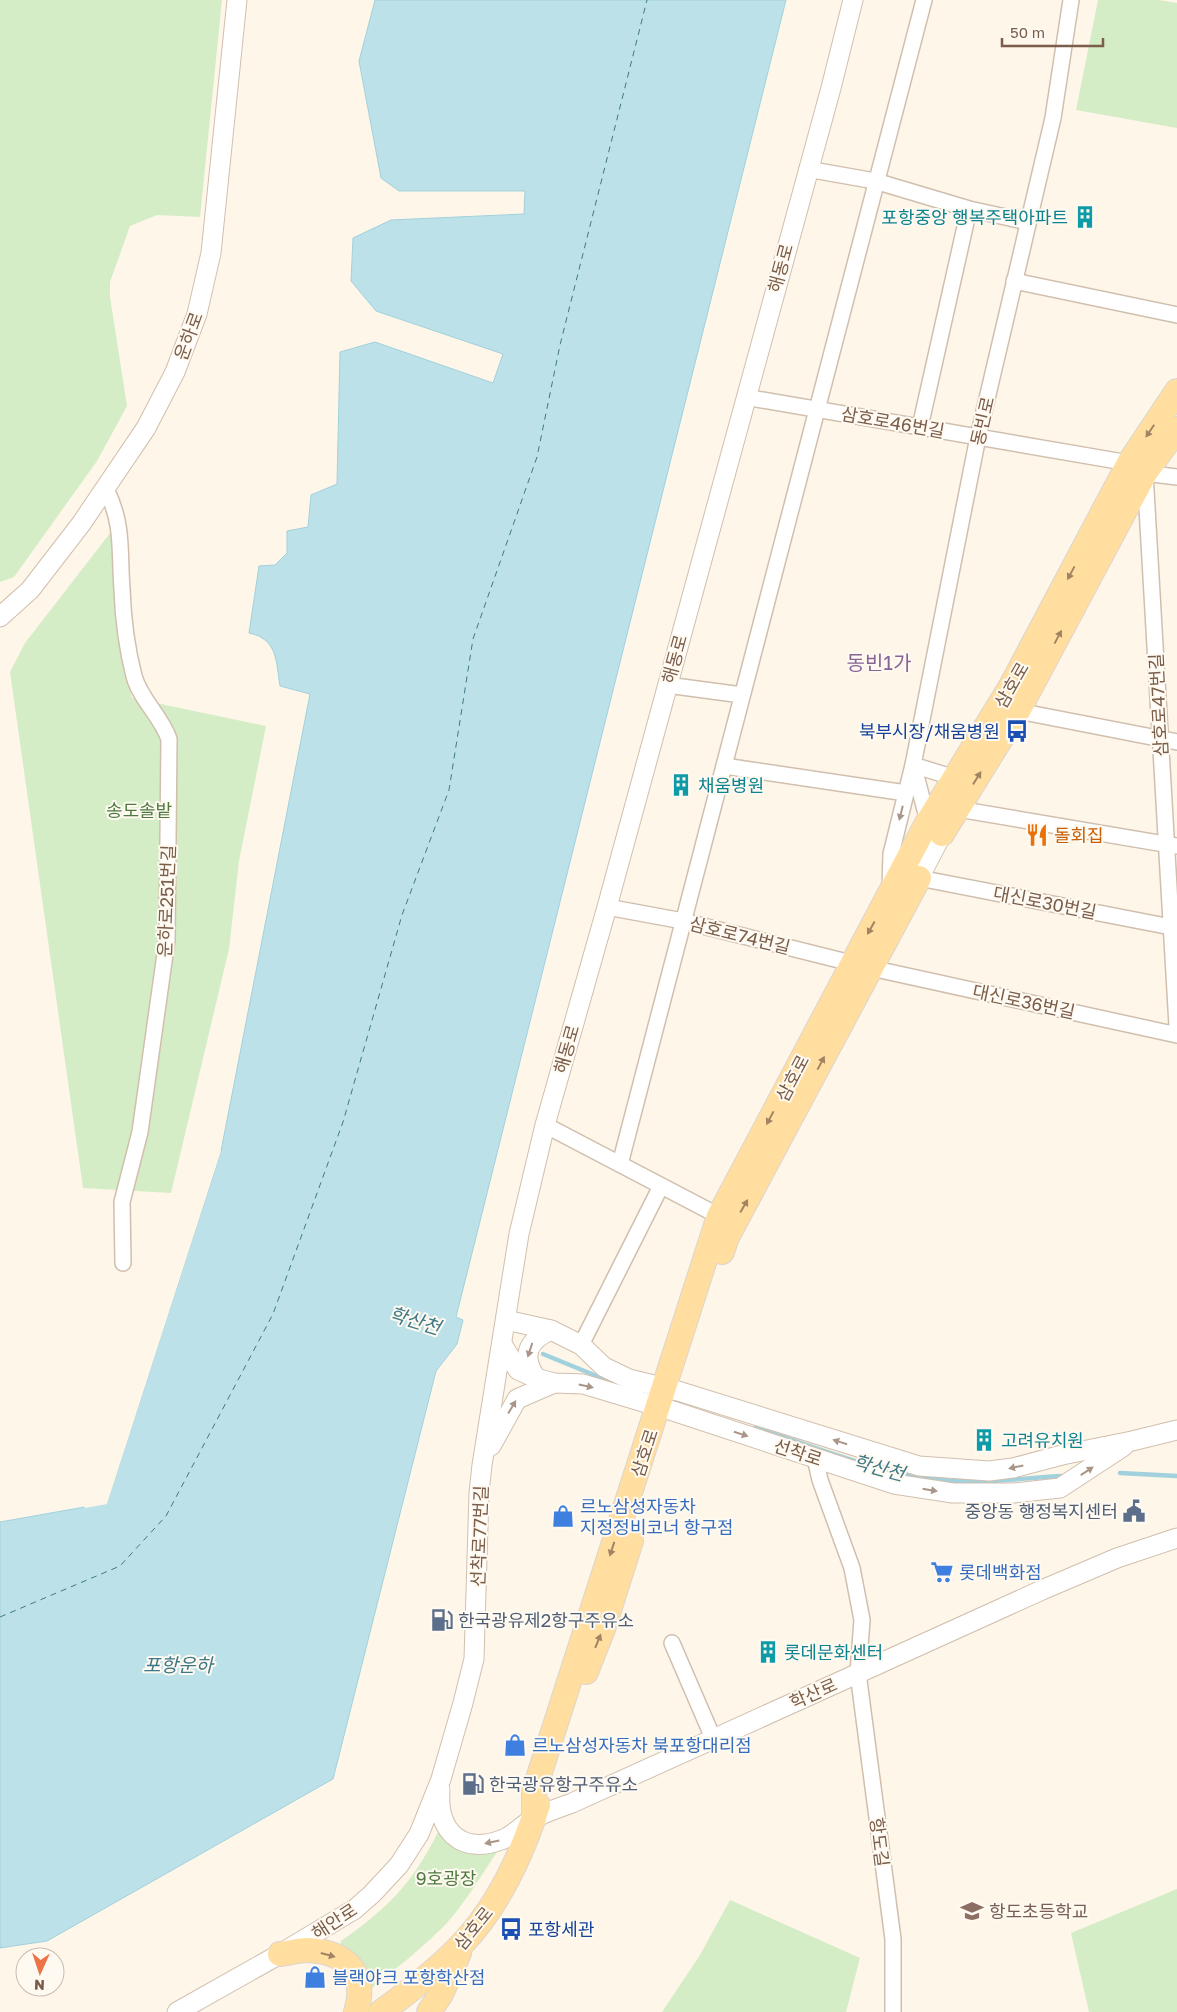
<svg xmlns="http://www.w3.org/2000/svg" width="1177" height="2012" font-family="'Golos Text','Noto Sans KR',sans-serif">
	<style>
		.green { fill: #d4edc6 }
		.water { fill: #bce1e9; stroke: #a1d1dc }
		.pier { fill: #fef6e9 }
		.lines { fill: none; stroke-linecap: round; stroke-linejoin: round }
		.stream { stroke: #a1d1dc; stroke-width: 4.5 }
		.ferry { stroke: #3f7987; stroke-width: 1; stroke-dasharray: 6 5; stroke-linecap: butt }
		.minor-casing { stroke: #d1bfad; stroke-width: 18 }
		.tertiary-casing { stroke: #d1bfad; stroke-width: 21 }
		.primary-casing { stroke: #dcd5d0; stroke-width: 26 }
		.minor { stroke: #fff; stroke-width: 15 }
		.tertiary { stroke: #fff; stroke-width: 19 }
		.primary { stroke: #ffde9f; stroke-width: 24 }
		.oneway { fill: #a28464 }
		.oneway2 { fill: #a99689 }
		.labels { text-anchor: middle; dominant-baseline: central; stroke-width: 4; stroke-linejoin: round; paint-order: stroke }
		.culture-label { font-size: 18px; fill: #0d838f; stroke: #fffaf1; text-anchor: start }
		.street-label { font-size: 18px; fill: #7a5d4a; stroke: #fffaf1 }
		.transit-label { font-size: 18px; fill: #164399; stroke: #fffaf1; text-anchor: end }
		.park-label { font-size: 18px; fill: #4e7a3f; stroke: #fffaf1 }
		.food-label { font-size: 18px; fill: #c56008; stroke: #fffaf1; text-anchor: start }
		.shop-label { font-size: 18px; fill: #366cbe; stroke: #fffaf1; text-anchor: start }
		.service-label { font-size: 18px; fill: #4e5e75; stroke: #fffaf1; text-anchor: start }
		.education-label { font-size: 18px; fill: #785e54; stroke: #fffaf1; text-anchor: start }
		.water-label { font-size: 19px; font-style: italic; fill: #3f7987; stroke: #fffaf1 }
		.quarter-label { font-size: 20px; fill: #876396; stroke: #fffaf1 }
	</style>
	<rect width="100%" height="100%" fill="#fef6e9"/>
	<g class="green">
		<path d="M0,0H222L200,217L157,215L130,226L110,282V297L127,406L97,461L14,577L0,582Z"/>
		<path d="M1098,0H1159L1177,3V128L1076,110Z"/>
		<path d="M114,528L121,656L132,698L266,726L239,861L229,949L171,1193L83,1188L10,672L25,643Z"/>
		<path d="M438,1832L452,1844L499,1849C482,1874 466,1902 445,1925C422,1948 397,1968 372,1988L339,1951L341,1941C388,1908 412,1884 438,1832Z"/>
		<path d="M1177,1889V2012H1089L1071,1933Z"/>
		<path d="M730,1900L860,1958L846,2012H662L700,1955Z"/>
	</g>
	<path class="water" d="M375,0H786L456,1317L463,1320L457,1344L436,1371L333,1779L47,1941L0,1948V1522L107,1503L221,1151L310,694L280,686C276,662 278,639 249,633L259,566L275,565L287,553V531L308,527L311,495L337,484L340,352L375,342L493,383L503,354L376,311L351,281L353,238L391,220L524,214L525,191H399L381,178L359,61Z"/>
	<path class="pier" d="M219,1150L221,1151L107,1504L85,1508L84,1506L105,1501Z"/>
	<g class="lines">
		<g class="stream">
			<path d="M543,1354L621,1386"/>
			<path d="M755,1428C814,1446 872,1471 934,1479C976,1485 1021,1478 1063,1476"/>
			<path d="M1120,1473L1177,1476"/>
		</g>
		<path class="ferry" d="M0,1617L120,1566L166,1516L273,1314L343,1122L402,915L449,790L473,639L537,457L560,345L647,0"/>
		<defs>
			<g id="minor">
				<path d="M807,169L875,181L969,209L1028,222"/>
				<path d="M1014,281L1177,315"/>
				<path d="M745,397L1129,463"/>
				<path d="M920,427L969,209"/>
				<path d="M1177,477L1145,473L1177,1026"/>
				<path d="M106,489C124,525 119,551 122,589C123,618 127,649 134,676C140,699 161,716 169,739L167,940L140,1132L122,1202L123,1263"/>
				<path d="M667,685L742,695"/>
				<path d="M1018,711L1177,742"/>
				<path d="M913,765L955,778"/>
				<path d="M724,766L906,793"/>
				<path d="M914,768L929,825"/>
				<path d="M958,809L1176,846"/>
				<path d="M919,878L1171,927"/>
				<path d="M890,887L891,854L913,765L978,437L1053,118L1071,0"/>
				<path d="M607,907L683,921L871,968L1177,1035"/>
				<path d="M545,1125L719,1216"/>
				<path d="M620,1164L924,0"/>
				<path d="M581,1345L661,1186"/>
				<path d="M815,1458L820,1480L852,1568L862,1620L858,1673L893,1939V2012"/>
				<path d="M672,1643L713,1738"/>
			</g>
			<g id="tertiary">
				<path d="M0,617L30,590L81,524L146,428L175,372L197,314L211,253L237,0"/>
				<path d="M919,878L942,834"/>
				<path d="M506,1320L551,1330L581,1345L604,1367L629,1379L678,1391L919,1466L989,1471L1013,1468L1062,1455L1132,1441L1177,1430"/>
				<path d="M502,1344L518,1370L536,1378L554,1383L583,1384L673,1411L894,1484L953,1493H1014L1060,1488L1124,1446"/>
				<path d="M536,1378C521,1356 527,1341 551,1330"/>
				<path d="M491,1446L517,1399L554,1383"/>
				<path d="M440,1790C437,1830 460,1855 501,1840C513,1836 522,1825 533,1819C545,1812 559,1808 572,1803L1042,1590L1117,1558L1177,1538"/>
				<path d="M177,2012L280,1954L355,1909L372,1894L399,1865L419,1834L441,1779L463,1703L474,1659L479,1493L482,1465L519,1234L545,1125L607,907L831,88L853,0"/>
			</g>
			<g id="primary">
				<path d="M942,834L1018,711L1145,473L1177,429"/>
				<path d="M722,1252L727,1237L919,878"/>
				<path d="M586,1672L603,1629L631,1541"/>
				<path d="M534,1818V1791L719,1216L927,823L1011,686L1129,463L1177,391"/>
				<path d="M280,1954C289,1953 299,1950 308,1950C346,1952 368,1973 356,2012"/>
				<path d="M381,2012C410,1991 439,1969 463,1943C499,1905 522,1854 538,1805"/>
				<path d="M429,2012L441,1994L459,1953"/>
			</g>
		</defs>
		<use href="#minor" class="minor-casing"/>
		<use href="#tertiary" class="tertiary-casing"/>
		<use href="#primary" class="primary-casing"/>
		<use href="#minor" class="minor"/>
		<use href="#tertiary" class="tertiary"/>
		<use href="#primary" class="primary"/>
	</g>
	<defs><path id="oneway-solid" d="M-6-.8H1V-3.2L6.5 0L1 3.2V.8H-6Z" transform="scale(1.25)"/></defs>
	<g class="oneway">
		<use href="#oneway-solid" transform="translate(1150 431) rotate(124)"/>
		<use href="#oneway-solid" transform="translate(1071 573) rotate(118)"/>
		<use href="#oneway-solid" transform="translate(1058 637) rotate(-62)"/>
		<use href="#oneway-solid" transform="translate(977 778) rotate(-58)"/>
		<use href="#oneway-solid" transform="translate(871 928) rotate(119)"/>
		<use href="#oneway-solid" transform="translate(821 1063) rotate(-62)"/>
		<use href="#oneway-solid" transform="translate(770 1118) rotate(118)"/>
		<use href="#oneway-solid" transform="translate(744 1206) rotate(-60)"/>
		<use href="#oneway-solid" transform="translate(612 1549) rotate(108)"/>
		<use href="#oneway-solid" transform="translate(598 1641) rotate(-68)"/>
		<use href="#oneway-solid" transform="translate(328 1955) rotate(15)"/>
	</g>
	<g class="oneway2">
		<use href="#oneway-solid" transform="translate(901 813) rotate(104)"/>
		<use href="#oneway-solid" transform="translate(530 1350) rotate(108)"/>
		<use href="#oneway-solid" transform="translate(586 1386) rotate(12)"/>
		<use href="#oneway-solid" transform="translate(512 1407) rotate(-59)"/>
		<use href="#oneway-solid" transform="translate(741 1434) rotate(18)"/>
		<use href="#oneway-solid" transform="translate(840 1442) rotate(-163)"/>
		<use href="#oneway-solid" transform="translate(1016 1467) rotate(168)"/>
		<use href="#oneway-solid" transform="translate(1087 1471) rotate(-33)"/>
		<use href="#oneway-solid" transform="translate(930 1490) rotate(9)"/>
		<use href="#oneway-solid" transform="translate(492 1842) rotate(168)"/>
	</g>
	<defs>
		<symbol id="building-bare" viewBox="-9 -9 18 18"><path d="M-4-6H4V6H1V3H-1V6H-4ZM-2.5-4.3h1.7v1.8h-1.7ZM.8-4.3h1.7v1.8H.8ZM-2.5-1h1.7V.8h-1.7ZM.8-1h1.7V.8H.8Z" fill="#0f9aa8" stroke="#fffaf1" stroke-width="2.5" paint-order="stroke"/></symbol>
		<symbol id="bus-bare" viewBox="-9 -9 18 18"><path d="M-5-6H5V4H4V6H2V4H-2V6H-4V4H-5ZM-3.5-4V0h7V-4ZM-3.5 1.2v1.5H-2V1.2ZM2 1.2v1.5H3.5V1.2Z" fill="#1a4fb4" stroke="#fffaf1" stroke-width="2.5" paint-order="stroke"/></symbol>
		<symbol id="restaurant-bare" viewBox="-9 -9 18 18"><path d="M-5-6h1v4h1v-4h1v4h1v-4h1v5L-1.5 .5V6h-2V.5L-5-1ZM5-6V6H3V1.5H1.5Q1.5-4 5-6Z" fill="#e8710a" stroke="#fffaf1" stroke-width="2.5" paint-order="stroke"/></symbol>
		<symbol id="civic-bare" viewBox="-9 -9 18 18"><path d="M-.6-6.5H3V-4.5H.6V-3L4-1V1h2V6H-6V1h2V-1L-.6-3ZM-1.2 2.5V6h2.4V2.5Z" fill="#5c6f8a" stroke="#fffaf1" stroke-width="2.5" paint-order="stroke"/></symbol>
		<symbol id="shop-bare" viewBox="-9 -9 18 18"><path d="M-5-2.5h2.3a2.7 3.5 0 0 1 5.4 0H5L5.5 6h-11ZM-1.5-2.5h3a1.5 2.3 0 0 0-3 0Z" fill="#3f7fe0" stroke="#fffaf1" stroke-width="2.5" paint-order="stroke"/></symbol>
		<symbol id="supermarket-bare" viewBox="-9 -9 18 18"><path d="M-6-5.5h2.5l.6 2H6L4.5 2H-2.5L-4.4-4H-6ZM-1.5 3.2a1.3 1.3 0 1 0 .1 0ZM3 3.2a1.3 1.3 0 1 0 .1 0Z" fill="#3f7fe0" stroke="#fffaf1" stroke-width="2.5" paint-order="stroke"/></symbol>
		<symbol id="fuel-bare" viewBox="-9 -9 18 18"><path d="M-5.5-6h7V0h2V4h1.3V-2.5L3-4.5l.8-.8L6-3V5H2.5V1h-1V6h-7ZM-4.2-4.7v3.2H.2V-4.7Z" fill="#5c6f8a" stroke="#fffaf1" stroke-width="2.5" paint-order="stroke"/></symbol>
		<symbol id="school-bare" viewBox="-9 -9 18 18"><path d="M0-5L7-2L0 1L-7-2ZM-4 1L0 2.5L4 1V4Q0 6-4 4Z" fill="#8d6e63" stroke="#fffaf1" stroke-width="2.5" paint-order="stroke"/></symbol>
	</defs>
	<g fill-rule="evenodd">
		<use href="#building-bare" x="1069" y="201" width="32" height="32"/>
		<use href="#bus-bare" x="1001" y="715" width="32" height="32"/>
		<use href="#building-bare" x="665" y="769" width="32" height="32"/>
		<use href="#restaurant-bare" x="1021" y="819" width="32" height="32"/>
		<use href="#building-bare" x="968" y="1424" width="32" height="32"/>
		<use href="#civic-bare" x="1118" y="1495" width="32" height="32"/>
		<use href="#shop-bare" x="547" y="1500" width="32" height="32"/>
		<use href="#supermarket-bare" x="926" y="1556" width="32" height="32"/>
		<use href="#fuel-bare" x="426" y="1604" width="32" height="32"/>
		<use href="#building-bare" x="752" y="1636" width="32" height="32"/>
		<use href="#shop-bare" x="499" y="1729" width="32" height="32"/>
		<use href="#fuel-bare" x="457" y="1768" width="32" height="32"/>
		<use href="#school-bare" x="956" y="1895" width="32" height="32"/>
		<use href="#bus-bare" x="495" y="1913" width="32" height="32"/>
		<use href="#shop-bare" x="299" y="1961" width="32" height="32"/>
	</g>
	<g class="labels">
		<g class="culture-label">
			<text x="1068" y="217" text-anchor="end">포항중앙 행복주택아파트</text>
			<text x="698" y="785">채움병원</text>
			<text x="1001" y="1440">고려유치원</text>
			<text x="784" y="1652">롯데문화센터</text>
		</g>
		<g class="street-label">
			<text transform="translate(780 268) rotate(-75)">해동로</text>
			<text transform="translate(188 336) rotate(-70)">운하로</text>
			<text transform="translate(982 421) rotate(-77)">동빈로</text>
			<text transform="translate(893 422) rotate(10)">삼호로46번길</text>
			<text transform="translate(674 659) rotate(-75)">해동로</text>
			<text transform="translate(1011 685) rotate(-60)">삼호로</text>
			<text transform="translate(1158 705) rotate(-93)">삼호로47번길</text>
			<text transform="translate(166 901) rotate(-88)">운하로251번길</text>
			<text transform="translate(1045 902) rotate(11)">대신로30번길</text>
			<text transform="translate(740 935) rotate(14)">삼호로74번길</text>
			<text transform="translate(1024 1001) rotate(12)">대신로36번길</text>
			<text transform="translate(566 1049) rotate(-74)">해동로</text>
			<text transform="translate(792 1078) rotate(-62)">삼호로</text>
			<text transform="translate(798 1452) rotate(18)">선착로</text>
			<text transform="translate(644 1453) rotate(-72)">삼호로</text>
			<text transform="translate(479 1536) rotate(-88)">선착로77번길</text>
			<text transform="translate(813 1693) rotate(-24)">학산로</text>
			<text transform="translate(880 1842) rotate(83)">항도길</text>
			<text transform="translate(334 1921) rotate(-33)">해안로</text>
			<text transform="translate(473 1928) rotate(-51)">삼호로</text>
		</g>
		<g class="transit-label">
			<text x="1000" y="731">북부시장/채움병원</text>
			<text x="528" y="1929" text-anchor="start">포항세관</text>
		</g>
		<g class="park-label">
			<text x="139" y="810">송도솔밭</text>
			<text x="446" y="1878">9호광장</text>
		</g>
		<g class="food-label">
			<text x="1054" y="835">돌회집</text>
		</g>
		<g class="shop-label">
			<text x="580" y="1506">르노삼성자동차<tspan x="580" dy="21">지정정비코너 항구점</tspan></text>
			<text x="959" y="1572">롯데백화점</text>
			<text x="532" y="1745">르노삼성자동차 북포항대리점</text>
			<text x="332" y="1977">블랙야크 포항학산점</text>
		</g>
		<g class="service-label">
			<text x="1118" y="1511" text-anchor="end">중앙동 행정복지센터</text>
			<text x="458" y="1620">한국광유제2항구주유소</text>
			<text x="489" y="1784">한국광유항구주유소</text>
		</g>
		<g class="education-label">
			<text x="989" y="1911">항도초등학교</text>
		</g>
		<g class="water-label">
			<text transform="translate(415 1320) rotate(17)">학산천</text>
			<text transform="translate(879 1467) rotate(15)">학산천</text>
			<text x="178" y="1664">포항운하</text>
		</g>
		<g class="quarter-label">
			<text x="879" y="662">동빈1가</text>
		</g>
	</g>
	<g transform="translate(40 1972) rotate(183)"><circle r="24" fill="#fffaf1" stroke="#cabbae"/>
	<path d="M0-4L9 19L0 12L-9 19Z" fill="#ed7349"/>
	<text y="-8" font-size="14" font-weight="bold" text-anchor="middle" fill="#7a5d4a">N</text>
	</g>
	<path d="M1002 38v8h101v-8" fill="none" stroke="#7a5d4a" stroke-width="2.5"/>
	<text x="1010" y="38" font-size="15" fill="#7a5d4a" stroke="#fffaf1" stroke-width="4" paint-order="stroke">50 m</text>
</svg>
